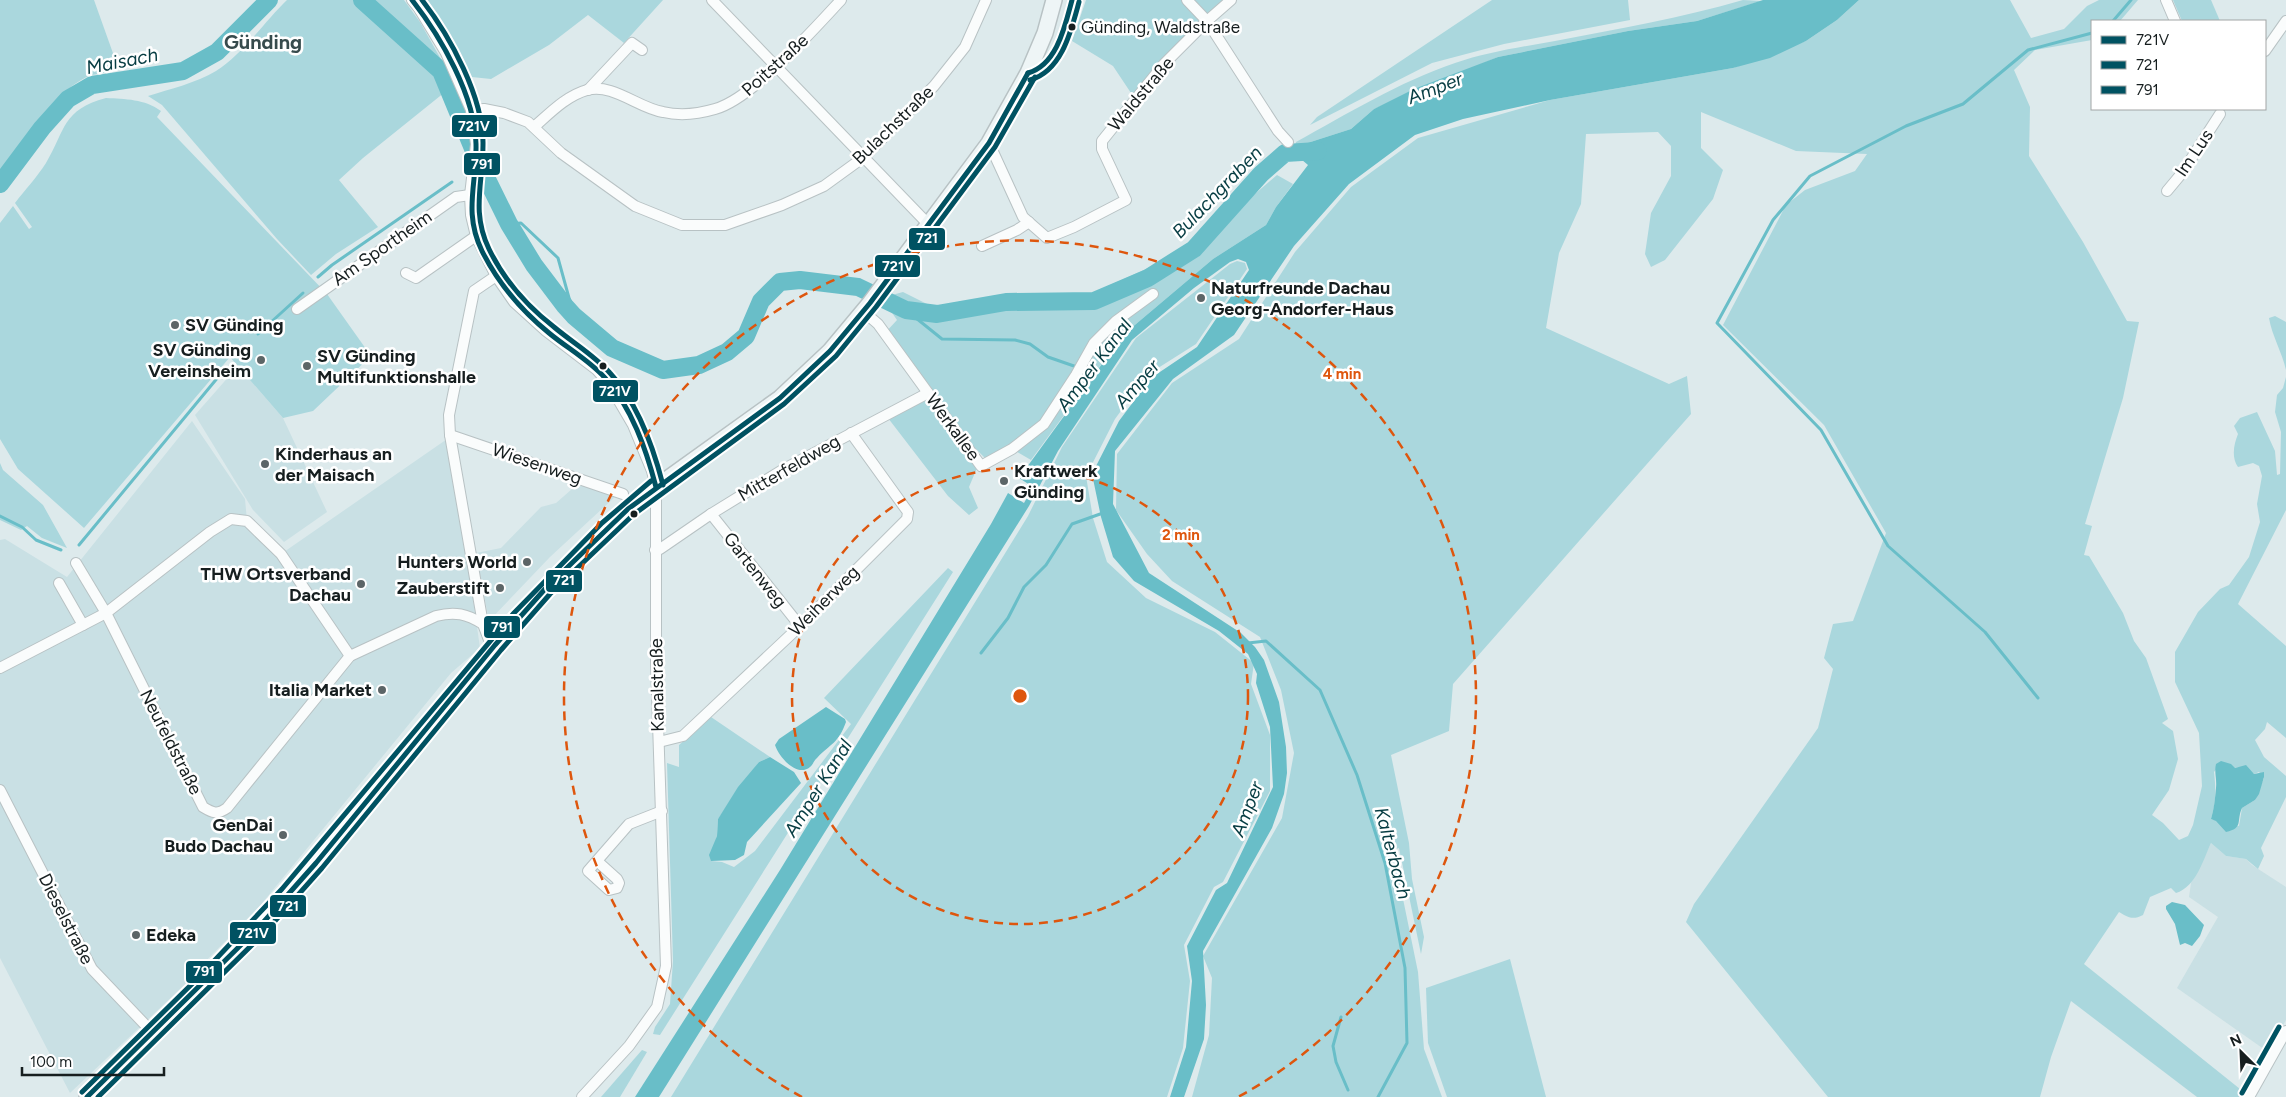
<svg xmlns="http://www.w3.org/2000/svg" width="2286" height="1097" font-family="Figtree,sans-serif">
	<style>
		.built { fill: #c9e0e4 }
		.green { fill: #aad7dd; fill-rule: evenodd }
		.water { fill: #69bec8 }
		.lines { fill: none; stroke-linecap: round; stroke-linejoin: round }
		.stream { stroke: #69bec8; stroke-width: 3 }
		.river { stroke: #69bec8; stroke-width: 18 }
		.minor-casing { stroke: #b8c2c4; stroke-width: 12 }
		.secondary-casing { stroke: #b8c2c4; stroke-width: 18 }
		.minor { stroke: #fafcfc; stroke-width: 10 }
		.secondary { stroke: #eef5f6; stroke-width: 15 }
		.bus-1-casing { stroke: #fff; stroke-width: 9 }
		.bus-2-casing { stroke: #fff; stroke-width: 9 }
		.bus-3-casing { stroke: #fff; stroke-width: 9 }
		.bus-1 { stroke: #005262; stroke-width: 5 }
		.bus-2 { stroke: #005262; stroke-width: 5 }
		.bus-3 { stroke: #005262; stroke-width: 5 }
		.ring { fill: none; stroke: #de560d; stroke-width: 2.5; stroke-dasharray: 9 6 }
		.bus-dot { fill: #161e1f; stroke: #fff; stroke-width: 2 }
		.poi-dot { fill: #5c6567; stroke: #fff; stroke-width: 2 }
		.labels { text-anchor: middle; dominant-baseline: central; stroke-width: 5; stroke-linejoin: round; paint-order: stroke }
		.bus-label { font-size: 17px; fill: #161e1f; stroke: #fff; text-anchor: start }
		.street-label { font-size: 18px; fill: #161e1f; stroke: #fff }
		.poi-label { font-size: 18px; font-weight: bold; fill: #161e1f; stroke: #fff; text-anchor: start }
		.water-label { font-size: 19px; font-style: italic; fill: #063c42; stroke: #fff }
		.quarter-label { font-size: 20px; font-weight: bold; fill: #374b4d; stroke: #fff }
		.centre { fill: #de560d; stroke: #fff; stroke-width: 2.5 }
		.ring-label { font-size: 15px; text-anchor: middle; font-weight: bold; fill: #de560d; stroke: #fff; stroke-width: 5; stroke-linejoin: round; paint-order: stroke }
		.line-badge { stroke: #fff; stroke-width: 2 }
		.badge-label { font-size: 14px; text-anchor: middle; font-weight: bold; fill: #fff }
	</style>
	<rect width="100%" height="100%" fill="#ddeaec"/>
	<g class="built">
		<path d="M238,366L283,418L327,512L284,542L253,510L195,415Z"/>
		<path d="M192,421L245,499L247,521L281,554L450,437L480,648L451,673L259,907L196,971L193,977L70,1093L0,958V540L5,539L67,577Z"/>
		<path d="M580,482L617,495L550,557L489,621L476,553L501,548L541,507L556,503Z"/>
		<path d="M2211,843L2226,856L2246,859L2252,865L2286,887V1020L2268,1052L2177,988L2218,917L2189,897L2191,883Z"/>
	</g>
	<g class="green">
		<path d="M0,0H94L119,70C110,72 101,73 92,75C58,86 21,143 0,172Z"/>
		<path d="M287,0H404L420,22L455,84L363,158L339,180L378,227L336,254L311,275L277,239L162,105L148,96C170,89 196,83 216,71C242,55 265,21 287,0Z"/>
		<path d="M421,0H663L624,43L588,15L549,45L491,79L462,76L443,36Z"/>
		<path d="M1086,0H1228L1133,96L1113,66L1072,41Z"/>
		<path d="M1492,0H1628L1630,20L1504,44L1432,63L1310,125L1317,117Z"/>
		<path d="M1743,0L1761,1L1697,21L1628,31L1498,57L1374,109L1351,129L1295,147L1296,142C1347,114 1399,82 1455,63C1487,52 1521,47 1555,41C1618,29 1681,18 1743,0Z"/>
		<path d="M1859,0H2010L2031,38L2064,29L2087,6L2099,0H2138L2120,21H2092V40L2035,50L2014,70L2030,107L2029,156L2083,242L2127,321L2139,322L2123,398L2085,524L2092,526L2084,555L2089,556L2123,613L2134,641L2146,658L2168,719L2162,723L2173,731L2178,759L2169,790L2152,815L2163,823L2179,840L2188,836L2193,825L2202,786L2199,733L2175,682V652L2198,612L2220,589L2229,585L2249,557L2260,522L2257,504L2262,476L2259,466L2253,463L2238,467C2231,457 2234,444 2238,434L2234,426L2240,418L2257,412L2275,451L2277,475L2280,474L2281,432L2275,412L2277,395L2283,388L2286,377V510L2238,604L2286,646V738L2267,722L2265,729L2255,740L2264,757L2286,776V797L2261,848L2264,856L2258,869L2246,859L2226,856L2211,843C2203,860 2196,887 2176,893L2171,888L2150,897L2143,915C2133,920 2129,918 2119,912L2084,964L2245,1093L2243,1097H2197L2071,1001L2051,1057L2040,1097H1828L1686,922L1694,904L1818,728L1833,669L1824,658L1833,624L1853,621L1886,533L1824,425L1723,325L1786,205L1805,190L1855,171L1867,154L1796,151L1701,112V148L1723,170L1713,199L1665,260L1651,267L1645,254L1651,213L1671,176V146L1658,132L1586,134L1581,204L1559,253L1546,328L1669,384L1687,376L1691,414L1453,684L1449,731L1391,755L1409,843L1412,879L1424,937L1421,954L1399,848L1393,850L1418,972L1424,1049L1442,1097H1192L1209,1035L1212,978L1203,956L1282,818L1294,753L1281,690L1260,637L1172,581L1147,554L1116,510L1117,454L1172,383L1239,339L1295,252L1351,187L1418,138L1550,100L1733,68L1806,41L1837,20ZM2222,762L2234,768C2245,766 2246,768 2254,774L2259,772L2264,778L2255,800L2242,808L2239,826L2211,819C2216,803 2216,789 2214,772Z"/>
		<path d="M2173,0H2211L2220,21H2182Z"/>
		<path d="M106,98C125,99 145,99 161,111L157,117L327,294L371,356L313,411L283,418L230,357L84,528L18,469L0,439V223L13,206L29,229L32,227L15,203C25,190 37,177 46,163C66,129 62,110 106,98Z"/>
		<path d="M1277,175L1293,184L1276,207L1266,225L1213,259L1123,335L1031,460L1007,446L986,459L971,444L930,386L885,333L897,320L886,304L892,295L903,292L937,309L1002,295H1088L1177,255L1219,225Z"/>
		<path d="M1237,261L1245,263L1247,269L1196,344L1147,375L1115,419L1086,476L1093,518L1107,562L1146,598L1215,632L1254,663L1251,684L1270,735V791L1223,882L1214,887L1184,945L1190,981L1183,1048L1167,1097H671L1028,516L1062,447L1136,338L1230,264Z"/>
		<path d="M2275,316L2286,322V370C2282,352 2272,336 2269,318Z"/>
		<path d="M926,398L977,468L969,487L978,508L969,515L948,496L888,418Z"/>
		<path d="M0,463L3,470L43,505L67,548L42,538L27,526L21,530L0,520Z"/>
		<path d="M948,568L953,572L660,1035L653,1034L655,1027L670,1004L673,961L667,763L679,767V745L711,717L770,757L759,762L718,819L717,836L711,861L722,862L734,867L755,851L851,724L824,698Z"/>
		<path d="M1510,959L1546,1097H1447L1428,1043L1426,988Z"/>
		<path d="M642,1050L647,1052L620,1097H601Z"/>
	</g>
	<g class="water">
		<path d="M1763,0H1859L1837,20L1806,41L1770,58L1733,68L1550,100L1463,119L1415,135L1349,184L1294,246L1234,335L1173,379L1115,451L1113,504L1149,573L1241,633L1255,647L1264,660L1279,702L1286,747L1287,773L1284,794L1272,828L1203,951L1206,1005L1204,1039L1184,1097H1170L1186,1047L1192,981L1187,946L1216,890L1227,883L1273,787L1270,727L1256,683L1257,674L1248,654L1219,631L1134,581L1113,557L1101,517L1092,474L1119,421L1151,378L1197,347L1249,270L1246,262L1238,259L1230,262L1194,288L1132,340L1058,451L1029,506L659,1097H635L780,870L991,524L1008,493L1024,503L1033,487L1019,478L1123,335L1213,259L1266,225L1276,207L1308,165L1295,154V147L1351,129L1374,109L1414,89L1498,57L1628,31L1697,21Z"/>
		<path d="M826,707L845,719L846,722C838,744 831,743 817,758C814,760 813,765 810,767C797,778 779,757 775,745L779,739Z"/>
		<path d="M770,757L794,772L801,783L747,842L744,855L735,860L711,861L709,855L717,836L718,819L738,787L759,762Z"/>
		<path d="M2221,761L2231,764L2235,768L2246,765L2254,774L2264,772V777L2259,794L2255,800L2242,808C2236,821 2244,828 2226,832L2216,821L2211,819C2214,809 2215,799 2216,788C2217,779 2214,772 2216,764Z"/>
		<path d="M2172,902L2185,905L2204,925L2200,936L2192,946L2185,943L2180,945L2175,924L2166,909V906Z"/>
	</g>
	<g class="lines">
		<g class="stream">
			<path d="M2113,21L2131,0"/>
			<path d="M509,224L521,223L558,258L574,316"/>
			<path d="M318,277L332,265L452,182"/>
			<path d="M906,310L942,339L1015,340L1030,344L1048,357L1097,374"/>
			<path d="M258,334L303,293"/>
			<path d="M0,516L22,527L36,540L61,550"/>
			<path d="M79,545L224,370"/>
			<path d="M1248,643L1266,641L1320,690L1357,775L1385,863L1405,968L1407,1043L1378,1097"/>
			<path d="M981,653L1008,618L1024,587L1046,565L1072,524L1103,513"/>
			<path d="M2038,698L1985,632L1888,546L1821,430L1717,323L1773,220L1810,176L1906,126L1963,104L2028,50L2092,33"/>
			<path d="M1341,1017L1333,1046L1336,1062L1348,1090"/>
		</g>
		<g class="river">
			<path d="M362,0L441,71L479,163L509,224L534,265L565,306L574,316L612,348L663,370L699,365L727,352L746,336L761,301L780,282L800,280L858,287L906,310L937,314L1006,302L1094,301L1148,278L1194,249L1261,174L1285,153L1318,151"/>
			<path d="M0,184L42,128L68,99L92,85L183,71L217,52L269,0"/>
		</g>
		<defs>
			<g id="minor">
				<path d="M412,0L418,7L446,53L471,110L476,144L470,195L471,215L476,236L496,276L514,302L546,331L597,370L609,384L633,425L652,471L656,487V662L666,966L657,1007L629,1046L582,1097"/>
				<path d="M712,0L929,225"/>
				<path d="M1231,0L1207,21L1278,131L1288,142"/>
				<path d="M2166,0L2175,21"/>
				<path d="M2265,51L2286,21"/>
				<path d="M588,90L632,43L642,50"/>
				<path d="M471,110L484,109L504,113L528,122L561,153L635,206L682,225H725L782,205L824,186L864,157L934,86L965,47L986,0"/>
				<path d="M534,127C550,113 566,96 587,90C613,83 638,108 663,112C680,116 698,114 715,109C752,99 814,29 841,0"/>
				<path d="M989,143L1023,217L1047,238L1074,227L1126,200L1102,149V141L1164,64L1207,21L1187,0"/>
				<path d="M2167,191L2182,173L2220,114"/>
				<path d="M982,246L1017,230L1029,222"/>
				<path d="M406,273L416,278L476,236"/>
				<path d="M297,309L456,197L470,195"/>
				<path d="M863,311L878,324L981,466L1012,449L1044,424L1076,375L1094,343L1116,321L1153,294"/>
				<path d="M450,435L623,494"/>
				<path d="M711,514L800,626"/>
				<path d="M655,550L660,549L711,514L784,469L928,393"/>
				<path d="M76,563L106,613L203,807C213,813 217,815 227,808L350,656L436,616C455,611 467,614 483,624"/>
				<path d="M59,583L83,625"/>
				<path d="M495,645L489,640L483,624L450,435L449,415L474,291L496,276"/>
				<path d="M0,668L106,613L210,532L231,519L247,521L281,554L350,656"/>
				<path d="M659,742L683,736L800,626L907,519L908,512L905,508L851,433"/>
				<path d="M0,790L92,969L153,1033"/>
				<path d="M597,861L617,879L619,883L617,888L609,890L588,871L629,824L662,811"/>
				<path d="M2249,1097L2286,1031"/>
			</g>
			<path id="secondary" d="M87,1097L260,926L316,863L495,645L545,589L628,509L656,487L780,398L830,351L870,303L989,143L1028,73L1045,33L1054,0"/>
		</defs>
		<use href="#minor" class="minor-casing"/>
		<use href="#secondary" class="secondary-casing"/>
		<use href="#minor" class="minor"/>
		<use href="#secondary" class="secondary"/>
		<defs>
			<g id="bus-1">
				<path d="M412,0C441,37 475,96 476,144C477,184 463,212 482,251C498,283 522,311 549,333C567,348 589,360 605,378C632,408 646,449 656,487"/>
				<path d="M1028,73C1057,65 1065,26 1072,0"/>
				<path d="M87,1097L260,926L316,863L495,645L545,589L628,509L780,398L830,351L870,303L989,143L1028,73"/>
			</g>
			<g id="bus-2">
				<path d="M1030,80C1062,71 1071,31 1079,2"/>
				<path d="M98,1097L266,931L322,868L501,650L550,594L633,515L784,404L836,356L876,307L995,147L1035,77"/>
			</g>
			<g id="bus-3">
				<path d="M422,0C450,36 484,98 483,145C483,183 471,212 489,249C504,280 527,306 554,327C573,343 594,355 610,373C638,403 653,446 663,485"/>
				<path d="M82,1092L198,978L282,889L513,614L602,523L651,481"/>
				<path d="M2242,1093L2279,1027"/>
			</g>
		</defs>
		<use href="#bus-1" class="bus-1-casing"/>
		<use href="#bus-2" class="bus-2-casing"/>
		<use href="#bus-3" class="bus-3-casing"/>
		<use href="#bus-1" class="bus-1"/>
		<use href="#bus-2" class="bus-2"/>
		<use href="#bus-3" class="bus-3"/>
	</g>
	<g class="ring">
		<circle cx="1020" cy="696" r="228"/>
		<path d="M802 1097A456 456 0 1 1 1238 1097"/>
	</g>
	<g class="bus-dot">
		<circle cx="1072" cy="27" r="4.5"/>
		<circle cx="603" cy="366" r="4.5"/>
		<circle cx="634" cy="514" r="4.5"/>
	</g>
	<g class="poi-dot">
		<circle cx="1201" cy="298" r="5"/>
		<circle cx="175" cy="325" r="5"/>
		<circle cx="261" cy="360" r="5"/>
		<circle cx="307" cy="366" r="5"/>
		<circle cx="265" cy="464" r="5"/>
		<circle cx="1004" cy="481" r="5"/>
		<circle cx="527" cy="562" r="5"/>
		<circle cx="361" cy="584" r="5"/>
		<circle cx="500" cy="588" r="5"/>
		<circle cx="382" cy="690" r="5"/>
		<circle cx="283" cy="835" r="5"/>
		<circle cx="136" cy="935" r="5"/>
	</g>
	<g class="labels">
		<g class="bus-label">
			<text x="1081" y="27">Günding, Waldstraße</text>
		</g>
		<g class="street-label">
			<text transform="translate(775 65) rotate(-42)">Poitstraße</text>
			<text transform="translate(1141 94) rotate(-50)">Waldstraße</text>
			<text transform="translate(893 125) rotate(-44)">Bulachstraße</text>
			<text transform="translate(2194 153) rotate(-56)">Im Lus</text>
			<text transform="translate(382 248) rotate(-35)">Am Sportheim</text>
			<text transform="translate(953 427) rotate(54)">Werkallee</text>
			<text transform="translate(537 464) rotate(19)">Wiesenweg</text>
			<text transform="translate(789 468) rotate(-30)">Mitterfeldweg</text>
			<text transform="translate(755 570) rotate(52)">Gartenweg</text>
			<text transform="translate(824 601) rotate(-45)">Weiherweg</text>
			<text transform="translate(657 685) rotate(-91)">Kanalstraße</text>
			<text transform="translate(171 742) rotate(63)">Neufeldstraße</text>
			<text transform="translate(66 919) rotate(63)">Dieselstraße</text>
		</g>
		<g class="poi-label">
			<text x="1211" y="288">Naturfreunde Dachau<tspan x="1211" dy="21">Georg-Andorfer-Haus</tspan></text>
			<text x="185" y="325">SV Günding</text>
			<text x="251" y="350" text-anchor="end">SV Günding<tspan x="251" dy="21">Vereinsheim</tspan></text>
			<text x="317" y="356">SV Günding<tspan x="317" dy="21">Multifunktionshalle</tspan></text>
			<text x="275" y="454">Kinderhaus an<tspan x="275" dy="21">der Maisach</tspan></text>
			<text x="1014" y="471">Kraftwerk<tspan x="1014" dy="21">Günding</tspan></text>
			<text x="517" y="562" text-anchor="end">Hunters World</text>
			<text x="351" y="574" text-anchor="end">THW Ortsverband<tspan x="351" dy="21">Dachau</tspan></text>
			<text x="490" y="588" text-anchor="end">Zauberstift</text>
			<text x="372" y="690" text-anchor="end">Italia Market</text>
			<text x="273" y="825" text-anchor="end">GenDai<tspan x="273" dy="21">Budo Dachau</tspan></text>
			<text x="146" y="935">Edeka</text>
		</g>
		<g class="water-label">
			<text transform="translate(122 61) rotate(-11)">Maisach</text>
			<text transform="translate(1435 88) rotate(-21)">Amper</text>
			<text transform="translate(1217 192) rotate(-46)">Bulachgraben</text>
			<text transform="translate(1094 365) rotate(-53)">Amper Kanal</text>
			<text transform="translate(1137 384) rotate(-49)">Amper</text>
			<text transform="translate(818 788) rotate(-58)">Amper Kanal</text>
			<text transform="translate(1247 809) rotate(-69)">Amper</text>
			<text transform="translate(1393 853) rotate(75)">Kalterbach</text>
		</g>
		<g class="quarter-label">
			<text x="263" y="42">Günding</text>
		</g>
	</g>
	<circle cx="1020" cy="696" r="8" class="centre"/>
	<g class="ring-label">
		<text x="1342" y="379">4 min</text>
		<text x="1181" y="540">2 min</text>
	</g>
	<g class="line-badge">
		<rect x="451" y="114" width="47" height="24" rx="5" fill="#005262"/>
		<rect x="463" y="152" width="38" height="24" rx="5" fill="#005262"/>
		<rect x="908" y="227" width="38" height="24" rx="5" fill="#005262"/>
		<rect x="874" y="254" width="47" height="24" rx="5" fill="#005262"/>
		<rect x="592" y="379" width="47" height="24" rx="5" fill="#005262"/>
		<rect x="545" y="569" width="38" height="24" rx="5" fill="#005262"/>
		<rect x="483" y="615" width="38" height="24" rx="5" fill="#005262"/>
		<rect x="269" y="894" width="38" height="24" rx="5" fill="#005262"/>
		<rect x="229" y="921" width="48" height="24" rx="5" fill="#005262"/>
		<rect x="185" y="960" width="38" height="24" rx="5" fill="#005262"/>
	</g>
	<g class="badge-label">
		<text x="474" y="131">721V</text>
		<text x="482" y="169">791</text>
		<text x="927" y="243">721</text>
		<text x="898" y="271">721V</text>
		<text x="615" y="396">721V</text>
		<text x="564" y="585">721</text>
		<text x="502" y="632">791</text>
		<text x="288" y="911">721</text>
		<text x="253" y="938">721V</text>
		<text x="204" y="976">791</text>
	</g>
	<rect x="2091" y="20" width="175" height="90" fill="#ffffff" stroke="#a2a5a5"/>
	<rect x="2101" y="36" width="25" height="8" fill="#005262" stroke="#a2a5a5"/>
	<text x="2136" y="45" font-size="15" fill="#161e1f">721V</text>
	<rect x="2101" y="61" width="25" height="8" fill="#005262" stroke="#a2a5a5"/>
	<text x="2136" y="70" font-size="15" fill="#161e1f">721</text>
	<rect x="2101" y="86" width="25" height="8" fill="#005262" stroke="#a2a5a5"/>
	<text x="2136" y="95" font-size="15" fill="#161e1f">791</text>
	<g transform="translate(2241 1052) rotate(336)" stroke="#ffffff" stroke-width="4" paint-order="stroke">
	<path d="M0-4L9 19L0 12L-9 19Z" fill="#161e1f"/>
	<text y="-8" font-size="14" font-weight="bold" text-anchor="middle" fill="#161e1f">N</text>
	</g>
	<path d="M22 1067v8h142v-8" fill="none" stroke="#161e1f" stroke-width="2.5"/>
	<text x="30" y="1067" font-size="15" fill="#161e1f" stroke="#ffffff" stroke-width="4" paint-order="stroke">100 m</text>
</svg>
